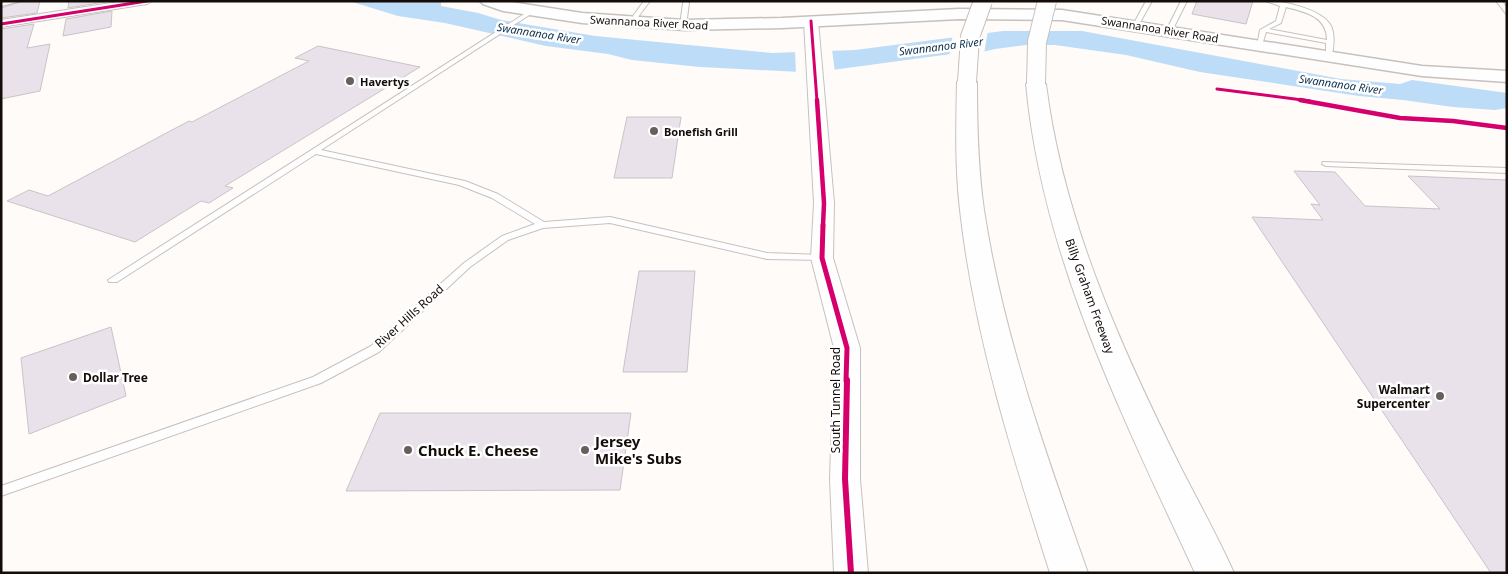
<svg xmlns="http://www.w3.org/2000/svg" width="1508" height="574" font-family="'Noto Sans',sans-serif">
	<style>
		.water { fill: #bddcf7 }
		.pier { fill: #fefbf9 }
		.building { fill: #e9e2eb; stroke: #c7c4c6 }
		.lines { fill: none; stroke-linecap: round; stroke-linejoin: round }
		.service-casing { stroke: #c6c1be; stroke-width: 2 }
		.minor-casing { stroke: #c6c1be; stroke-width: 2 }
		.tertiary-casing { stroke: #c6c1be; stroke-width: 2 }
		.secondary-casing { stroke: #c6c1be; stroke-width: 3 }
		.motorway-casing { stroke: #c6c1be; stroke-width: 2 }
		.service { fill: #fffefe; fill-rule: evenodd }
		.minor { fill: #fffefe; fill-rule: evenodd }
		.tertiary { fill: #fffefe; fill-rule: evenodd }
		.secondary { fill: #fffefe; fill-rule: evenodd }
		.motorway { fill: #fffefe; fill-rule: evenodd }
		.motorway-bridge-casing { stroke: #c6c1be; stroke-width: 20; stroke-linecap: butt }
		.motorway-bridge { stroke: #fffefe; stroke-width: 18 }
		.cycleway-far3-casing { stroke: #fff; stroke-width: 5 }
		.cycleway-far2-casing { stroke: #fff; stroke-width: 7 }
		.cycleway-far1-casing { stroke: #fff; stroke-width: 8 }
		.cycleway-casing { stroke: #fff; stroke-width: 9 }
		.cycleway-far3 { stroke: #d6006c; stroke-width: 3 }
		.cycleway-far2 { stroke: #d6006c; stroke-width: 4.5 }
		.cycleway-far1 { stroke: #d6006c; stroke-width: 5 }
		.cycleway { stroke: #d6006c; stroke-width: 6 }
		.poi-dot { fill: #65605d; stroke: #fff; stroke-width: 2 }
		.labels { text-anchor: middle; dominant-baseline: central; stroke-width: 5; stroke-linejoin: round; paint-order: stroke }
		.far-street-label { font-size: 11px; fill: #130c09; stroke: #fff }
		.far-water-label { font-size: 11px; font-style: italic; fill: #0d2f4a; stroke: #fff }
		.far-poi-label { font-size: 11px; font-weight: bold; fill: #130c09; stroke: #fff; text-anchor: start }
		.street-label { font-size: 12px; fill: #130c09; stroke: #fff }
		.poi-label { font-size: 12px; font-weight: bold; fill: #130c09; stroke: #fff; text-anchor: start }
		.near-poi-label { font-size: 15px; font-weight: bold; fill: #130c09; stroke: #fff; text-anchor: start }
	</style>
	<rect width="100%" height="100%" fill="#fefbf9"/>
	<path class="water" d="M349,1H441V6L478,13L501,20L595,36L772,53L855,50L1003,31H1082L1341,79L1400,84L1412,80L1507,93V108L1495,110L1453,107L1403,100L1359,96L1200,72L1126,55L1055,45H1026L995,49L978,53L951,54L832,70L801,72L700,67L632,60L608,54L546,46L445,23L398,16Z"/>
	<g class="pier">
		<path d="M988,30L984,54L949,57L953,34Z"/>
		<path d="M832,49L835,73L796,74L795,51Z"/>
	</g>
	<g class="building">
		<path d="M23,1H40L37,13L1,18V8Z"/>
		<path d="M69,1H110L68,8Z"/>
		<path d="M1197,1H1253L1246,24L1192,14Z"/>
		<path d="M112,11L111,27L63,36L66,19Z"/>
		<path d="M34,24L27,48L50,44L40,91L1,99V29Z"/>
		<path d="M318,46L420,67L225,186L233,188L209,203L201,201L135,242L7,201L29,190L48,196L189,121L192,122L309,61L295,58Z"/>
		<path d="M627,117H681L672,178H614Z"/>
		<path d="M1294,171L1335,172L1365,206L1440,209L1408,176L1507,180V573H1491L1252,217L1323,220L1311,204L1320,205Z"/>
		<path d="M639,271H695L687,372H623Z"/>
		<path d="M111,327L126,396L29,434L21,358Z"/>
		<path d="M380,413H631L620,490L346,491Z"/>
	</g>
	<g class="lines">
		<defs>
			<g id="service">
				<path d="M6,1H21L1,6V2Z"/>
				<path d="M644,1H650L638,17H634L633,16Z"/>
				<path d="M686,1L689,3L687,18L684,20L681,18L683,3Z"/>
				<path d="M1146,1H1152L1138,26H1134L1133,25Z"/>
				<path d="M1181,1H1187L1172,31L1167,32L1166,31Z"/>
				<path d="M1266,1C1284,1 1322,9 1331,26C1335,34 1334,49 1331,57L1326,56V43L1266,32L1262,45L1257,46L1260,30L1276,21L1280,6ZM1286,7C1305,12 1327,16 1327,40L1269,29L1281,23Z"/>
				<path d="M1496,1H1502L1507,8V15Z"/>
				<path d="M532,9L534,10V12L321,150L465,181L498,194L544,222L610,217L767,253L822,255L827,258L825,260L767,259L610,223L543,228L508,240L470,267L379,352L321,383L1,496V486L313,377L371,346L464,263L502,236L535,224L492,198L459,185L316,154L117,282H109L108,280Z"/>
				<path d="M1323,162L1507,168V173L1326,166L1322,164Z"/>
			</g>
			<path id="minor" d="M124,1H152L147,4L1,27V20Z"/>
			<path id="tertiary" d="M811,17L816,18L818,21L834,203L833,258L860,348V479L868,573H834L830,479L834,348L811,258L814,203L804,21L806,18Z"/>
			<path id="secondary" d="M480,1H504L582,13L684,20L782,18L959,9L1062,10L1422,66L1507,71V82L1422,76L1062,20L959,19L782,28L684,30L582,23L503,11L483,4Z"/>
			<g id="motorway">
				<path d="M967,76L974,78L977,82C977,125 978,168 984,210C1003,335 1046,454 1088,573H1050C1012,454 974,335 960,210C955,168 956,125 957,82L960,78Z"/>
				<path d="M1036,78L1043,80L1046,84C1063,220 1121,347 1181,468C1199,503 1218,537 1234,573H1195C1123,417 1042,257 1026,84L1029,80Z"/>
			</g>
		</defs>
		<use href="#service" class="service-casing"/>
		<use href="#minor" class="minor-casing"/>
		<use href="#tertiary" class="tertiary-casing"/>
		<use href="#secondary" class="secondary-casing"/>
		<use href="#motorway" class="motorway-casing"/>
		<use href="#service" class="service"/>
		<use href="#minor" class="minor"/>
		<use href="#tertiary" class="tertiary"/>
		<use href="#secondary" class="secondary"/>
		<use href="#motorway" class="motorway"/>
		<defs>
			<g id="motorway-bridge">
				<path d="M967,82L970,37L983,1"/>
				<path d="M1036,84L1037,42L1047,1"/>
			</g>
		</defs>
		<use href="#motorway-bridge" class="motorway-bridge-casing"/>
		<use href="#motorway-bridge" class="motorway-bridge"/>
		<defs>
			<g id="cycleway-far3">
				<path d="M811,21L817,101"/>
				<path d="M1,24L147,1"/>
				<path d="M1217,89L1310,101"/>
			</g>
			<g id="cycleway-far2">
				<path d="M817,100L824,203L823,226"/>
				<path d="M1300,100L1400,118L1453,121L1507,128"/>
			</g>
			<path id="cycleway-far1" d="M823,225L822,258L847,348L846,381"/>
			<path id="cycleway" d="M847,380L845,479L851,573"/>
		</defs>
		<use href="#cycleway-far3" class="cycleway-far3-casing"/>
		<use href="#cycleway-far2" class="cycleway-far2-casing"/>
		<use href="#cycleway-far1" class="cycleway-far1-casing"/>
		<use href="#cycleway" class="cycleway-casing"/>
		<use href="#cycleway-far3" class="cycleway-far3"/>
		<use href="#cycleway-far2" class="cycleway-far2"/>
		<use href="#cycleway-far1" class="cycleway-far1"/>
		<use href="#cycleway" class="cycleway"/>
	</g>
	<g class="poi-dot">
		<circle cx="350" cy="81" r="5"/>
		<circle cx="654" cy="131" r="5"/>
		<circle cx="73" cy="377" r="5"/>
		<circle cx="1440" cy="396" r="5"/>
		<circle cx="408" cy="450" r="5"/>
		<circle cx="585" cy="450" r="5"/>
	</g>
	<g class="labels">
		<g class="far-street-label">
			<text transform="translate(649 22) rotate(3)">Swannanoa River Road</text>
			<text transform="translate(1160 29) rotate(9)">Swannanoa River Road</text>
		</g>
		<g class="far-water-label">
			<text transform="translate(539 33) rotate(9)">Swannanoa River</text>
			<text transform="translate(941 46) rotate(-7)">Swannanoa River</text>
			<text transform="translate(1341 84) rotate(8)">Swannanoa River</text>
		</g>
		<g class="far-poi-label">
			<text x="360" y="81">Havertys</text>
			<text x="664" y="131">Bonefish Grill</text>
		</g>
		<g class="street-label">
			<text transform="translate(1090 296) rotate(70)">Billy Graham Freeway</text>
			<text transform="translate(409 316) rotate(-42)">River Hills Road</text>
			<text transform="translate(835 400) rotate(-90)">South Tunnel Road</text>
		</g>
		<g class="poi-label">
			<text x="83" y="377">Dollar Tree</text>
			<text x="1430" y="389" text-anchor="end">Walmart<tspan x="1430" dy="14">Supercenter</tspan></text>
		</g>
		<g class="near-poi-label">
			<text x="595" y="441">Jersey<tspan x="595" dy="17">Mike's Subs</tspan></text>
			<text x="418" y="450">Chuck E. Cheese</text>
		</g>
	</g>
	<rect width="1508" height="574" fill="none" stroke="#130c09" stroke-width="5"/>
</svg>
